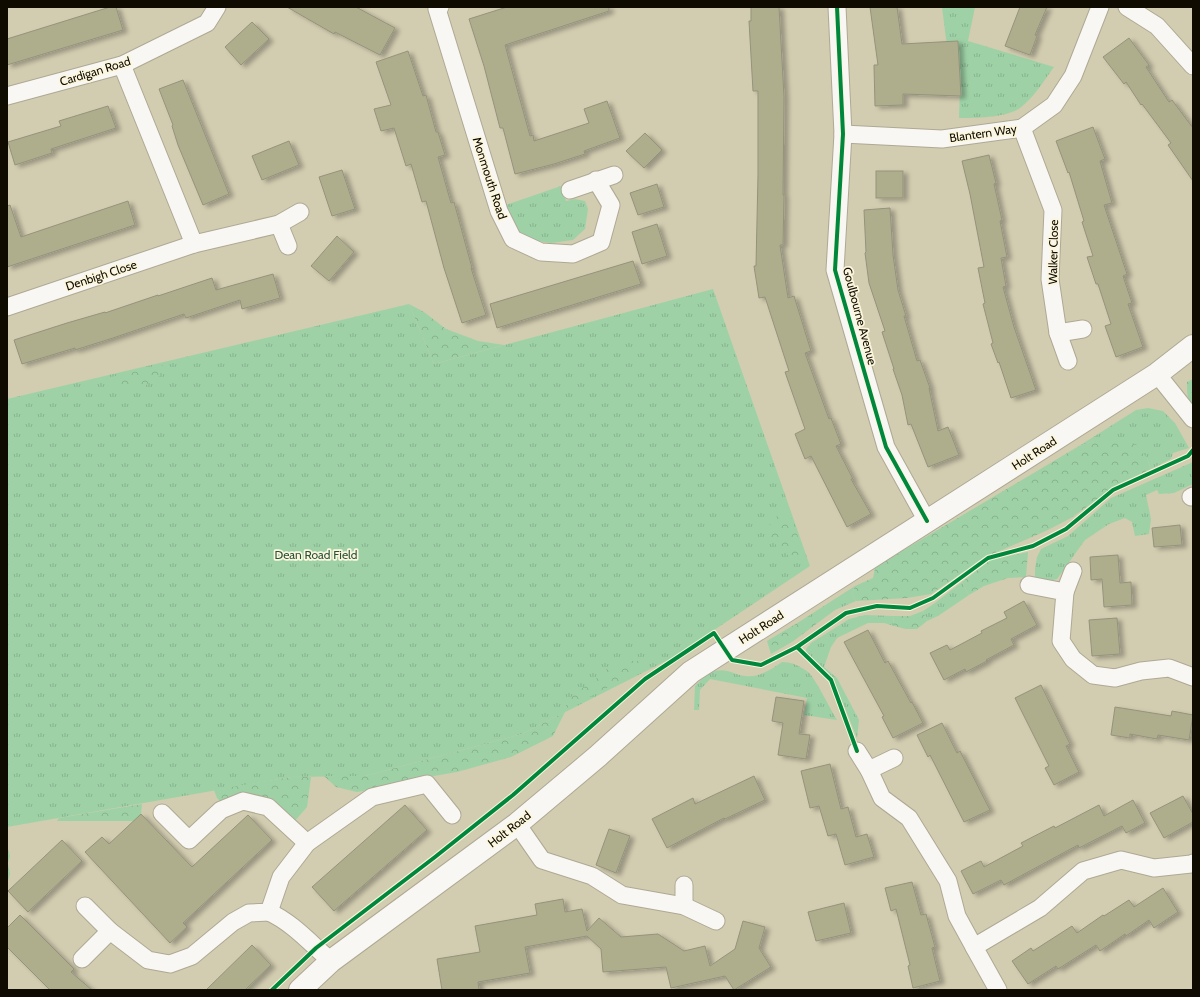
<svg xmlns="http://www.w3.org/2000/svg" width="1200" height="997" font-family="Cabin,sans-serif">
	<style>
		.grass { fill: url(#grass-tufts) }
		.forest { fill: url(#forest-crowns) }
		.building { fill: #aeae8d; stroke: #94937d; filter: url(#shadow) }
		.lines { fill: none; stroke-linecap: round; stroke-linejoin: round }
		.street-casing { stroke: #aea994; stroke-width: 19 }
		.primary-casing { stroke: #aea994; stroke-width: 24 }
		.street { stroke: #f8f7f3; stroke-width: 17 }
		.primary { stroke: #f8f7f3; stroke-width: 22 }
		.cycleway-casing { stroke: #fbf6dc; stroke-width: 6 }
		.cycleway { stroke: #00873e; stroke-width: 4 }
		.labels { text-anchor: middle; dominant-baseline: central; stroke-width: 3.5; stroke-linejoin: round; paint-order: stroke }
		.street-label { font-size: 12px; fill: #0f0b00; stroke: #fbf6dc }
		.park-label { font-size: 12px; fill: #255239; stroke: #fbf6dc }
	</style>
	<defs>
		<pattern id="grass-tufts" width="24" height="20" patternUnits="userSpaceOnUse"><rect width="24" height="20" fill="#9ed2a6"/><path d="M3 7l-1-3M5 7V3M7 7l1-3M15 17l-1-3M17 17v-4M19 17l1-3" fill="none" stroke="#87b38d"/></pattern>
		<pattern id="forest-crowns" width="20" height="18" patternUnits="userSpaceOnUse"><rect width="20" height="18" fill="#9ed2a6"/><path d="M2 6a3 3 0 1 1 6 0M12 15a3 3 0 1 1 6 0" fill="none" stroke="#87b38d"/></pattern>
		<filter id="shadow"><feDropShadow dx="4.5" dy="2.5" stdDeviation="2" flood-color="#0004"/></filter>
	</defs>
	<rect width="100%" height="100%" fill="#d2ccb0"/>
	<g class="grass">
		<path d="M942,7H975L968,41L1054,67C1044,81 1034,97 1020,108C1006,118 976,118 959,118L960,85L946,39Z"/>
		<path d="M561,186L566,201L575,199L585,201L588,209L585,229L573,240L551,243L531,240L518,232L503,206Z"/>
		<path d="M713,289L810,566L672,658L522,734L365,776L291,777L7,827V399L409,304L434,364Z"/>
		<path d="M1148,408L1163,411L1175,423L1189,448L1173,453L1171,459L1151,469L1147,458L1094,441L1079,446L1136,410Z"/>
		<path d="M1193,462V484L1174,493L1159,494L1157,490L1146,495L1151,519L1149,534L1135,536L1132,522L1125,518L1109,524L1085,540L1057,579L1043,582L1035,580V569L1037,557L1041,549L1068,536L1111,498Z"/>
		<path d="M962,582L969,595L938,616L927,621L923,611L935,603Z"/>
		<path d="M855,586L852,594L856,601L835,610L819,622H799Z"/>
		<path d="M865,615L893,616L894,626L884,623H868L837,638L831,647L824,667L837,678L859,720L857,738L843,703L822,671L813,665L807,656L806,649L811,643L849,619Z"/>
		<path d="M782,662C792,662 800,666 808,672C816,679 830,709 837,720L804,715L807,698L710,679L700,690L699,710H694L695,686C700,681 708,672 715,671C728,668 734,675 745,676C758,678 772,669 782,662Z"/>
	</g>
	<g class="forest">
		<path d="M409,304L424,312L446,329L478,341L504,345L434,364Z"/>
		<path d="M164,365L158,378L139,389H119L112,383L111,377Z"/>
		<path d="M1193,379V409C1187,401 1187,392 1187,382Z"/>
		<path d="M1115,439L1135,444L1147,458L1151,469L1119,484L1071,518L1048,530L986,557L931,594L907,598L856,601L852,594L855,586L873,578L875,568L887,560L1079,446L1094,441Z"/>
		<path d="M789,511L804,554L792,558L780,549L770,538V525L777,516Z"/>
		<path d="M1028,552L1026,577L1008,578L984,586L969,595L962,582L990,560Z"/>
		<path d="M923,611L927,621L917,629H906L894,626L893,616H910Z"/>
		<path d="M799,622H819L792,642L771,654L767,641Z"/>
		<path d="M631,661H641L645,665L642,670L565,709C569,693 584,688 596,679C600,676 603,672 607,669C615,665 623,663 631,661Z"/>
		<path d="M565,712L553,736L511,757L457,772L428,777L387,787L357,792L336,787L324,776H365L522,734Z"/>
		<path d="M291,777H311L307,807L293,823L222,803L217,798L214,790Z"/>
		<path d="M142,804L141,814L135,821H57L59,818Z"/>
		<path d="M7,845L10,856L8,863L10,874L7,884Z"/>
	</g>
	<g class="building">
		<path d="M110,7H116L123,30L7,65V39Z"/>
		<path d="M287,7H356L395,28L380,55L335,32L334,34Z"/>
		<path d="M507,7H609V11L505,45L530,136L533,135L534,141L589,123L584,109L607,101L620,138L584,151L585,154L554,164L515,174L503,128H500L484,66L469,19Z"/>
		<path d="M751,7H779L784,97L783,195H784L783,245H780L788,298L794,296L811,351L805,353L829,419L831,418L841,444L836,446L853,479H851L871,514L847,527L811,456L805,459L795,434L805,429L785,372L789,371L765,297L759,298L754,266H756L758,175V91H753L749,21H751Z"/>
		<path d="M870,7H897L902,44L958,41L961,96L903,94V105L875,106L874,65H878Z"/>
		<path d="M1020,7H1047L1035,35L1037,36L1030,55L1005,46Z"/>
		<path d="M252,22L269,39L241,65L225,47Z"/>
		<path d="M1129,38L1149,65L1146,67L1169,102L1172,100L1193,128V181L1168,145L1171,143L1142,104L1141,105L1126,82L1124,84L1103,57Z"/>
		<path d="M408,51L423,96L426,95L436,132H438L445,155L438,157L451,203L454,202L472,268H471L486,315L462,323L444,268L426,201L422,202L411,164L406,166L394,128L381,131L374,109L391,105L376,62Z"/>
		<path d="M183,80L229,194L203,205L178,145L172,126L173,125L159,89Z"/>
		<path d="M108,106L116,128L51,149L52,153L15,165L8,142L61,126L59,121Z"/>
		<path d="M1093,127L1105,159L1100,161L1112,203L1104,205L1127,274L1123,276L1132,303L1128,304L1143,347L1116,357L1105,326L1111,324L1098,284H1096L1087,257L1093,256L1082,222L1084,221L1069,172L1068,173L1056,141Z"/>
		<path d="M645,133L662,150L644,168L626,151Z"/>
		<path d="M289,141L299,165L262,180L252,156Z"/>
		<path d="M989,155L996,183L994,184L1002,220L1000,221L1007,257L1001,258L1006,286L1003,287L1014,327L1036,390L1011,398L999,362L998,363L991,344L993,343L983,304L985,303L978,268L984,267L970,194L962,161Z"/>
		<path d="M342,170L355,209L332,216L319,177Z"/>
		<rect x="876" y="171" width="27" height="27"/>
		<path d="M657,184L664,207L638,215L630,193Z"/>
		<path d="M128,201L135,225L7,267V206L10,205L21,237Z"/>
		<path d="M890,208L893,255L898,290L906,316H904L917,361L920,360L930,388H929L938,431L948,427L959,455L928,467L911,424L908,425L902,395L893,369H894L882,332L885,331L869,283L865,253L866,252L864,210Z"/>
		<path d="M657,224L667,256L642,264L632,232Z"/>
		<path d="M337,236L354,252L329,281L311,266Z"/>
		<path d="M633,261L641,284L497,328L490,304Z"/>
		<path d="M273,274L280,298L242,309L240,300L186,318L184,314L113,338L75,350V348L22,364L14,340L67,323L105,312V313L158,295V296L212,278L216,290Z"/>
		<path d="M1180,525L1182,545L1154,547L1152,528Z"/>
		<path d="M1118,555L1120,583L1131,582L1132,605L1104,607L1102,579L1091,580L1090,557Z"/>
		<path d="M1024,601L1037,625L1011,639L1014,645L986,660L987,661L966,672L965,669L944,680L930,653L947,645L950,650L982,633L981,631L1007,618L1004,612Z"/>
		<path d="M1117,618L1120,654L1092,656L1089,620Z"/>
		<path d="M868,630L885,663L888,661L911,703L912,702L923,723L893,738L882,717L884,716L844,642Z"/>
		<path d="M1041,685L1070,744L1066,746L1079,772L1054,785L1045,768L1049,766L1015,698Z"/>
		<path d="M776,697L804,701L799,734L810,735L806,759L778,755L783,723L772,721Z"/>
		<path d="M1115,707L1171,716L1172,711L1193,715L1189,740L1158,735L1157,739L1130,734V738L1111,735Z"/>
		<path d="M942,723L957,753L960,751L990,810L964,822L930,755L928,757L917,735Z"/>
		<path d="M830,764L841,809L848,807L856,837L867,834L874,857L845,865L836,834L828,836L819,806L810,808L801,771Z"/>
		<path d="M754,776L765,800L725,819L724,818L667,848L652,819L693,798L695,804Z"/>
		<path d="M1183,796L1193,814V822L1164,838L1150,813Z"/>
		<path d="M1133,800L1145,823L1126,833L1122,826L1079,848L1078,845L1004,885L1001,880L973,894L961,871L981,861L984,867L1023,846L1021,843L1054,826L1055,828L1099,805L1104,816Z"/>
		<path d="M405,805L427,830L334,911L312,887Z"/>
		<path d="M141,814L192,867L248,815L272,840L183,923L187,927L170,943L85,852L102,837L109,844Z"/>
		<path d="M609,829L630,836L616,873L596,865Z"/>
		<path d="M62,840L82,861L28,912L8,891Z"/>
		<path d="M912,882L921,915L926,914L935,947L932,948L940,981L913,988L908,966L910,965L896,909L891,911L885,888Z"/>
		<path d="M1163,888L1178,912L1154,928L1149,920L1126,936L1125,934L1100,951L1096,945L1058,969L1056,966L1028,984L1012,961L1031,948L1033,951L1072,926L1077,933L1103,915L1104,916L1129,900L1134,907Z"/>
		<path d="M563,899L565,912L582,909L587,931L599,918L621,937L658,934L684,951L705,946L710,966L735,949L743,921L765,927L759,948L771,967L734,990L725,976L671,988L666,967L603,972L601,949L587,936L525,947L530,973L478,982L479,990H442L437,959L480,952L475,926L537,915L535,904Z"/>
		<path d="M844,903L851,933L816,941L808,912Z"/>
		<path d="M20,915L74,969L71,972L92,990H50L7,947V928Z"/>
		<path d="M252,945L271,965L245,990H206Z"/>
	</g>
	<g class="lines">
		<defs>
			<g id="street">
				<path d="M440,7L437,9L499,211L513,239L541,252L573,254L601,242L611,205L596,180"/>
				<path d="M837,7L843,134L835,270L886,447L927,521"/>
				<path d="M1127,7L1157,26L1193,66"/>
				<path d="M122,65L194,244"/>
				<path d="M7,96L122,65L207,23L217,7"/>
				<path d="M1022,128L1053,210L1050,279L1058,333L1068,361"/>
				<path d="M843,134L942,139L1022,128L1054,105L1073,76L1100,7"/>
				<path d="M570,190L614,175"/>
				<path d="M279,224L288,246"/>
				<path d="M7,307L194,244L279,224L300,212"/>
				<path d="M1058,333L1083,329"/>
				<path d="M1157,374L1193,419"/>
				<path d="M1191,497L1193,496"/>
				<path d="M1029,585L1065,592L1061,641L1073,659L1093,675L1115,678L1141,671L1169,668L1193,677"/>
				<path d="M1065,592L1073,571"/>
				<path d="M857,751L869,770L882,798L909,818L948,881L957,916L974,947"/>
				<path d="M869,770L894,758"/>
				<path d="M162,813L189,840L221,810L243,801L268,807L307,843"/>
				<path d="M517,824L542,860L592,876L622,895L684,906L716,921"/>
				<path d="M85,906L110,931L148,960L170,964L192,956L233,922L249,913L269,912L281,877L307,843L372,797L427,784L452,815"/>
				<path d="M684,906V885"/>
				<path d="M269,912C293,923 311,944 331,961"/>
				<path d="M82,959L110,931"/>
				<path d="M998,990L974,947L1040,908L1083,871L1121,860L1154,868L1191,864L1193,863"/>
			</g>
			<path id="primary" d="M300,990L331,961L517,824L598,756L691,672L1157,374L1193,346"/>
		</defs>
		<use href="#street" class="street-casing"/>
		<use href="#primary" class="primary-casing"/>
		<use href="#street" class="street"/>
		<use href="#primary" class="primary"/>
		<defs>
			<g id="cycleway">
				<path d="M837,7L843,134L835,270L886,447L927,521"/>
				<path d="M797,647L831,680L857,751"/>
				<path d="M272,990L316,948L435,857L513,795L645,679L714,633L732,660L761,665L797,647L846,613L877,606L910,608L933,598L988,558L1033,546L1066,529L1113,490L1188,456L1193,450"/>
			</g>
		</defs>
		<use href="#cycleway" class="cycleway-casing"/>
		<use href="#cycleway" class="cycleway"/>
	</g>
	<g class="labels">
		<g class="street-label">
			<text transform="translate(95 71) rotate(-17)">Cardigan Road</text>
			<text transform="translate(983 133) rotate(-8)">Blantern Way</text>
			<text transform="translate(490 178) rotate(72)">Monmouth Road</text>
			<text transform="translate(1053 252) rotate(-89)">Walker Close</text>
			<text transform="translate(101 275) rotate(-18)">Denbigh Close</text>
			<text transform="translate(860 316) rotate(75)">Goulbourne Avenue</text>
			<text transform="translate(1034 453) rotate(-33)">Holt Road</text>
			<text transform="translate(761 627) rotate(-33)">Holt Road</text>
			<text transform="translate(509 829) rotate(-38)">Holt Road</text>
		</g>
		<g class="park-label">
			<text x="316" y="554">Dean Road Field</text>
		</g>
	</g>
	<rect width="1200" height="997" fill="none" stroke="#0f0b00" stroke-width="16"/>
</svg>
